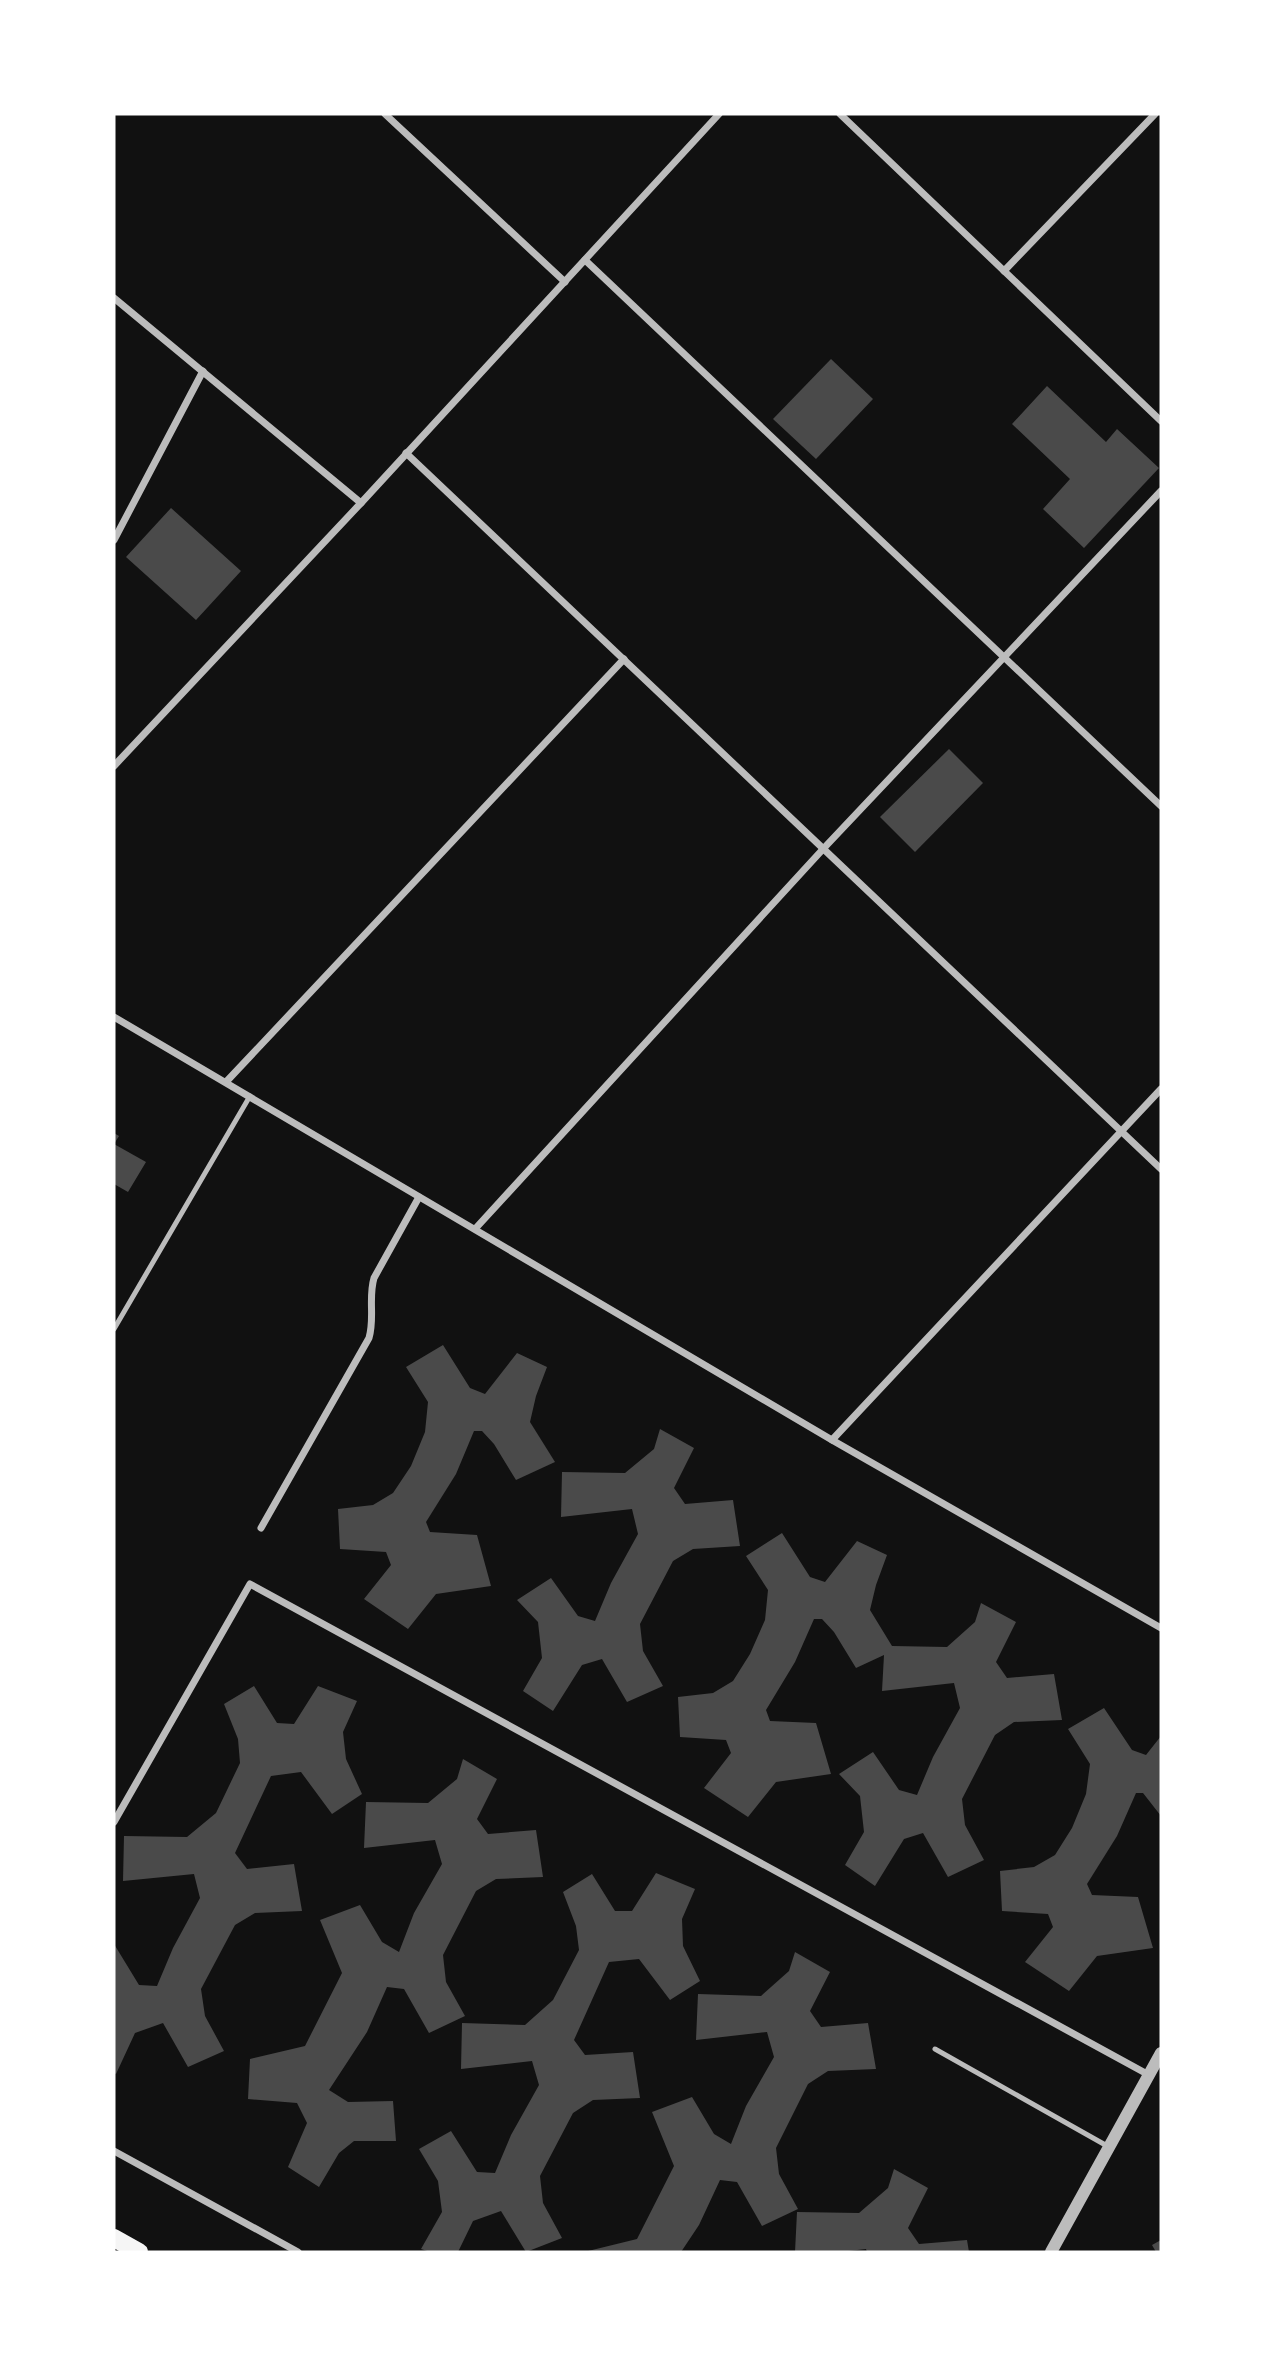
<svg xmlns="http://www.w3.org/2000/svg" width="1275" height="2366" font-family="'Zilla Slab',serif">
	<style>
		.building { fill: #4a4a4a }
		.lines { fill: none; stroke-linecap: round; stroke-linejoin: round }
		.service { stroke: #bcbcbc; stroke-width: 5 }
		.minor { stroke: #bcbcbc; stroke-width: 7 }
		.tertiary { stroke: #bcbcbc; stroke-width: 12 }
		.primary { stroke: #f5f5f5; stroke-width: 18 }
	</style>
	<rect width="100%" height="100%" fill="#111"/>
	<g class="building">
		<path d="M831,359L873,399L816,459L773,419Z"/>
		<path d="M1047,386L1106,442L1117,429L1159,468L1084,548L1043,509L1070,479L1012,424Z"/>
		<path d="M171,508L241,571L196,620L126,557Z"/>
		<path d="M949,749L983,783L915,852L880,817Z"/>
		<path d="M114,1133L119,1136L114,1144L146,1162L128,1192L114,1184Z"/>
		<path d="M443,1345L470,1388L485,1394L517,1353L547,1367L536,1396L530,1422L555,1462L516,1480L494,1444L482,1431H474L456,1474L426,1522L430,1532L477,1535L491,1586L436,1594L408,1629L364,1599L391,1565L386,1552L340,1549L338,1509L373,1505L393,1493L411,1466L425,1432L428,1402L406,1367Z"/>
		<path d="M660,1429L694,1448L674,1488L685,1504L733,1500L740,1546L693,1549L673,1561L640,1624L643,1651L663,1686L627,1702L602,1659L582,1665L553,1711L523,1691L542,1658L538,1622L517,1600L551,1578L578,1616L595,1621L611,1583L638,1534L632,1509L561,1517L562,1472L625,1473L654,1449Z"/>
		<path d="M782,1533L810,1577L825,1582L857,1541L887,1555L876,1585L870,1610L892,1646L947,1647L975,1622L981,1603L1016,1622L996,1662L1007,1678L1054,1674L1062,1720L1014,1722L995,1735L962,1799L965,1825L984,1860L948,1877L923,1833L904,1839L875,1886L845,1865L864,1832L860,1796L839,1774L873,1752L899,1790L917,1795L933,1757L960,1708L954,1683L882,1691L884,1655L856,1668L834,1632L822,1619H814L795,1662L766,1710L770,1721L816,1723L831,1774L776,1782L748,1817L704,1788L731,1753L726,1740L680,1737L678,1697L713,1693L733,1681L750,1654L765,1620L768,1590L746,1556Z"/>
		<path d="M254,1686L277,1723L294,1724L318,1686L357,1701L343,1732L346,1759L362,1794L332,1814L301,1772L271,1776L235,1853L247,1869L294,1864L302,1911L255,1913L235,1925L201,1989L205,2016L224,2051L188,2067L163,2023L135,2033L116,2074L114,2073V1944L139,1985L157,1986L173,1948L200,1898L194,1874L123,1881L124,1836L187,1837L216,1813L240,1763L238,1739L224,1704Z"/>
		<path d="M1104,1708L1132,1750L1146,1755L1161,1736V1816L1143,1793H1136L1117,1836L1087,1884L1092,1895L1138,1897L1153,1948L1097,1956L1069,1991L1025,1962L1053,1927L1048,1914L1002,1911L1000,1871L1034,1867L1055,1855L1072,1828L1086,1794L1090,1764L1068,1729Z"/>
		<path d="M463,1759L497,1779L477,1819L488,1834L536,1830L543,1877L496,1879L476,1891L443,1955L446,1982L465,2016L429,2033L404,1989L387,1987L367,2032L329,2090L348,2102L393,2101L396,2141H354L339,2153L319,2187L288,2167L307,2123L297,2103L248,2099L250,2059L305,2046L342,1973L320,1920L360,1905L382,1942L399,1952L414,1913L442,1864L435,1840L364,1848L366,1802L428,1803L457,1779Z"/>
		<path d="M656,1873L695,1889L682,1919L683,1946L700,1981L670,2000L639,1959L609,1962L574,2040L585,2055L633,2052L640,2098L593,2100L573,2113L540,2176L543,2203L562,2238L526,2252L501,2211L473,2221L458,2252H430L421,2249L442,2212L438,2181L419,2149L451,2131L477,2172L495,2173L511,2135L539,2085L532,2061L461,2069L462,2023L525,2025L553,2000L579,1950L576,1926L563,1892L592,1874L615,1911H632Z"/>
		<path d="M795,1952L830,1972L810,2011L821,2027L868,2023L876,2069L828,2071L808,2084L776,2148L779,2174L798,2209L762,2226L737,2182L720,2180L699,2225L681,2252H584L637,2239L674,2166L652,2112L692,2097L714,2134L731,2144L746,2106L774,2057L767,2032L696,2040L698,1994L761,1996L789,1971Z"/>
		<path d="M894,2169L928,2188L908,2228L919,2244L967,2240L969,2252H867L866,2249L840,2252H795L797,2212L859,2213L888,2188Z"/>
		<path d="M1161,2240V2252H1156L1152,2245Z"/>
	</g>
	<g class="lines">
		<g class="service">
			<path d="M114,1329L250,1096"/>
			<path d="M935,2049L1109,2147"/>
		</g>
		<g class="minor">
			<path d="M385,114L565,282"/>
			<path d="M840,114L1161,421"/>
			<path d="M585,260L1161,806"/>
			<path d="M1004,271L1155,114"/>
			<path d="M114,298L361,503"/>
			<path d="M406,453L1161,1169"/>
			<path d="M114,540L203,371"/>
			<path d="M114,766L361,503L719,114"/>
			<path d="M114,1017L832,1440L1161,1628"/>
			<path d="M226,1082L624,659"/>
			<path d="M475,1229L824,848L1161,491"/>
			<path d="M832,1440L1161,1089"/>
			<path d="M261,1528L369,1338C375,1318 368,1298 374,1278L419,1197"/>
			<path d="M114,1822L250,1584L1149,2075"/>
			<path d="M114,2151L298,2252"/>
		</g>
		<path class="tertiary" d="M1051,2252L1161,2053"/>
		<path class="primary" d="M114,2238L139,2252"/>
	</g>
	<rect width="1275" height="2366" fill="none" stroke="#ffffff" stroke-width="231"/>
</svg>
